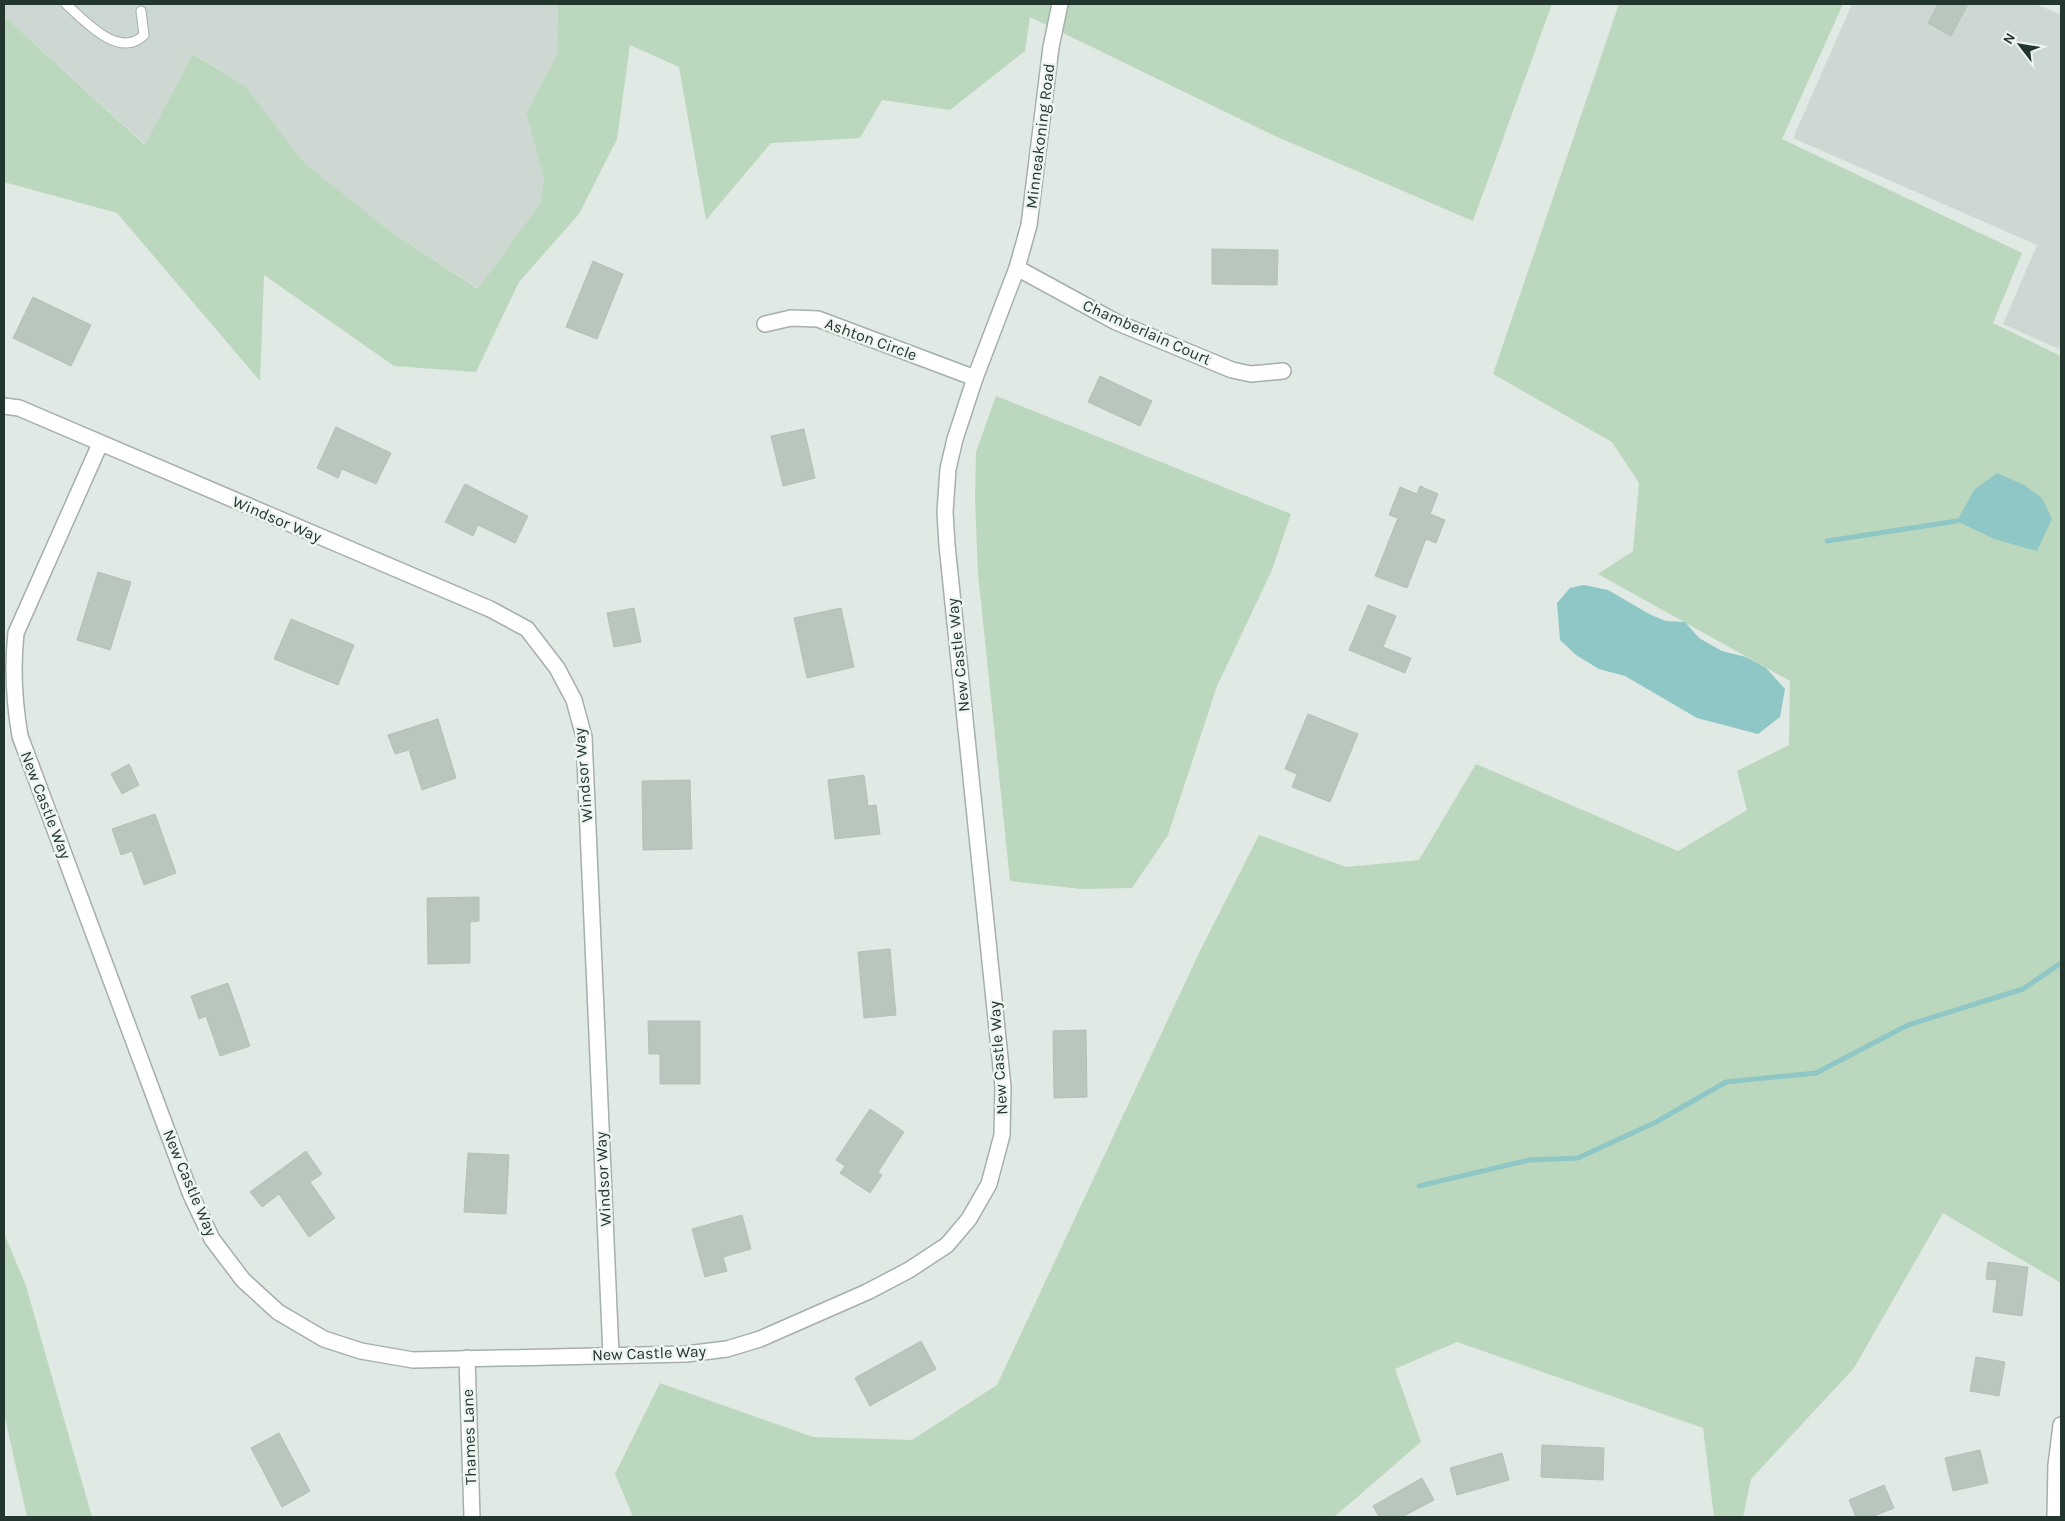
<svg xmlns="http://www.w3.org/2000/svg" width="2065" height="1521" font-family="Karla,sans-serif">
	<style>
		.built { fill: #ced8d2 }
		.green { fill: #bbd7bd }
		.water { fill: #8ec7c5 }
		.lines { fill: none; stroke-linecap: round; stroke-linejoin: round }
		.stream { stroke: #8ec7c5; stroke-width: 5 }
		.building { fill: #b8c6be; stroke: #b3c1b9 }
		.lane-casing { stroke: #a4b0a9; stroke-width: 11 }
		.street-casing { stroke: #a4b0a9; stroke-width: 18 }
		.lane { stroke: #fff; stroke-width: 9 }
		.street { stroke: #fff; stroke-width: 15 }
		.labels { text-anchor: middle; dominant-baseline: central; stroke-width: 5; stroke-linejoin: round; paint-order: stroke }
		.street-label { font-size: 16px; fill: #23362d; stroke: #eff6f1 }
	</style>
	<rect width="100%" height="100%" fill="#e0e9e3"/>
	<g class="built">
		<path d="M4,4H558L557,55L526,113L544,179L540,204L479,289L387,229L303,163L245,86L194,54L146,145L4,16Z"/>
		<path d="M1852,4H2036L2061,15V350L2003,324L2037,245L1793,138Z"/>
	</g>
	<g class="green">
		<path d="M558,4H1552L1473,221L1275,136L1030,17L1025,51L950,110L882,100L860,138L771,143L706,220L679,67L630,45L617,139L579,214L519,282L476,372L394,366L264,275L260,381L117,213L4,182V16L145,145L193,54L245,86L304,163L387,229L478,289L540,204L544,179L526,113L557,55Z"/>
		<path d="M1619,4H1843L1782,139L2022,253L1993,323L2061,356V1283L1943,1213L1854,1368L1751,1479L1743,1517H1714L1703,1428L1457,1342L1395,1369L1421,1442L1334,1517H633L615,1474L660,1383L813,1437L912,1440L997,1385L1199,953L1259,835L1346,867L1419,860L1476,764L1678,851L1747,810L1737,771L1789,745L1790,681L1598,574L1633,551L1639,483L1612,442L1493,374Z"/>
		<path d="M996,396L1291,514L1272,570L1217,686L1168,835L1132,888L1081,889L1010,881L978,573L975,498L976,452Z"/>
		<path d="M4,1233L26,1286L92,1517H27L4,1413Z"/>
	</g>
	<g class="water">
		<path d="M1997,473L2024,485L2042,498L2052,519L2037,551L1994,539L1957,521L1974,490Z"/>
		<path d="M1584,585L1608,590L1651,615L1666,621L1685,622L1699,638L1722,651L1746,657L1766,668L1785,689L1780,717L1758,734L1697,718L1625,676L1599,669L1576,655L1560,640L1557,603L1570,588Z"/>
	</g>
	<g class="lines">
		<g class="stream">
			<path d="M1827,541L1957,521"/>
			<path d="M1419,1186L1529,1160L1578,1158L1656,1122L1726,1082L1816,1073L1908,1025L2023,989L2061,963"/>
		</g>
	</g>
	<g class="building">
		<path d="M1938,4H1968L1951,36L1928,23Z"/>
		<path d="M1212,249L1278,250L1277,285L1212,284Z"/>
		<path d="M593,261L623,274L597,339L566,327Z"/>
		<path d="M33,297L91,325L71,366L13,338Z"/>
		<path d="M1100,376L1152,401L1140,426L1088,402Z"/>
		<path d="M336,427L391,453L376,484L342,469L338,478L317,468Z"/>
		<path d="M804,429L815,478L783,486L771,436Z"/>
		<path d="M465,484L528,516L515,543L478,525L473,536L445,522Z"/>
		<path d="M1420,486L1438,494L1430,514L1445,520L1436,543L1426,539L1407,588L1375,576L1398,518L1389,515L1400,487L1417,494Z"/>
		<path d="M98,572L131,582L110,650L77,640Z"/>
		<path d="M1368,605L1396,616L1383,647L1411,658L1405,673L1349,650Z"/>
		<path d="M634,608L641,642L614,647L607,613Z"/>
		<path d="M841,608L854,667L807,678L794,618Z"/>
		<path d="M291,619L354,645L338,685L274,659Z"/>
		<path d="M1308,714L1358,734L1330,802L1292,787L1297,774L1285,769Z"/>
		<path d="M438,719L456,778L422,790L409,750L395,754L388,735Z"/>
		<path d="M129,764L139,785L122,794L111,774Z"/>
		<path d="M864,775L868,806L876,805L880,834L835,839L828,780Z"/>
		<path d="M690,780L692,849L643,850L642,781Z"/>
		<path d="M155,814L176,873L144,885L132,851L121,855L112,829Z"/>
		<path d="M479,897V921L470,922V963L428,964L427,898Z"/>
		<path d="M890,949L896,1015L864,1018L858,952Z"/>
		<path d="M228,983L250,1046L220,1056L206,1016L199,1019L191,996Z"/>
		<path d="M648,1021H700V1084H660V1054H649Z"/>
		<path d="M1086,1030L1087,1097L1054,1098L1053,1031Z"/>
		<path d="M870,1109L904,1132L878,1172L882,1175L870,1193L840,1173L845,1166L836,1160Z"/>
		<path d="M306,1151L322,1174L310,1182L335,1218L309,1237L279,1194L262,1207L250,1192Z"/>
		<path d="M468,1153L509,1155L506,1214L464,1212Z"/>
		<path d="M742,1215L751,1249L723,1257L727,1271L705,1277L692,1229Z"/>
		<path d="M1988,1262L2028,1267L2022,1316L1993,1312L1997,1280L1986,1279Z"/>
		<path d="M921,1341L936,1369L870,1406L855,1378Z"/>
		<path d="M1976,1357L2005,1362L1999,1396L1970,1391Z"/>
		<path d="M279,1433L310,1491L282,1507L251,1448Z"/>
		<path d="M1542,1445L1604,1448L1603,1480L1541,1477Z"/>
		<path d="M1980,1450L1988,1483L1953,1491L1945,1458Z"/>
		<path d="M1502,1453L1509,1480L1457,1495L1450,1468Z"/>
		<path d="M1422,1478L1434,1500L1402,1517H1379L1373,1506Z"/>
		<path d="M1884,1485L1894,1508L1872,1517H1856L1849,1500Z"/>
	</g>
	<g class="lines">
		<defs>
			<path id="lane" d="M66,4C84,20 119,60 144,35L141,11"/>
			<g id="street">
				<path d="M1017,268L1116,322L1232,370L1251,374L1283,371"/>
				<path d="M765,324L791,318L818,319L975,378"/>
				<path d="M4,406L19,408L490,609L527,629L557,668L574,700L584,737L611,1355"/>
				<path d="M100,444L16,633C12,669 14,701 20,736L191,1195L212,1239L243,1280L278,1312L324,1339L361,1351L413,1360L686,1354L727,1349L760,1339L867,1292L909,1270L947,1245L969,1219L989,1184L1002,1135L1003,1087L947,545L945,512L948,469L955,439L975,378L1017,268L1029,225L1051,47L1060,4"/>
				<path d="M467,1358L472,1517"/>
				<path d="M2055,1517L2056,1465L2061,1425"/>
			</g>
		</defs>
		<use href="#lane" class="lane-casing"/>
		<use href="#street" class="street-casing"/>
		<use href="#lane" class="lane"/>
		<use href="#street" class="street"/>
	</g>
	<g class="labels">
		<g class="street-label">
			<text transform="translate(1040 136) rotate(-83)">Minneakoning Road</text>
			<text transform="translate(1147 332) rotate(24)">Chamberlain Court</text>
			<text transform="translate(871 339) rotate(20)">Ashton Circle</text>
			<text transform="translate(277 519) rotate(23)">Windsor Way</text>
			<text transform="translate(958 655) rotate(-96)">New Castle Way</text>
			<text transform="translate(583 775) rotate(-95)">Windsor Way</text>
			<text transform="translate(46 805) rotate(69)">New Castle Way</text>
			<text transform="translate(998 1058) rotate(-94)">New Castle Way</text>
			<text transform="translate(603 1179) rotate(-93)">Windsor Way</text>
			<text transform="translate(190 1183) rotate(67)">New Castle Way</text>
			<text transform="translate(649 1353) rotate(-2)">New Castle Way</text>
			<text transform="translate(469 1437) rotate(-92)">Thames Lane</text>
		</g>
	</g>
	<rect width="2065" height="1521" fill="none" stroke="#23362d" stroke-width="10"/>
	<g transform="translate(2020 45) rotate(301)" stroke="#eff6f1" stroke-width="4" paint-order="stroke">
	<path d="M0-4L9 19L0 12L-9 19Z" fill="#23362d"/>
	<text y="-8" font-size="14" font-weight="bold" text-anchor="middle" fill="#23362d">N</text>
	</g>
</svg>
